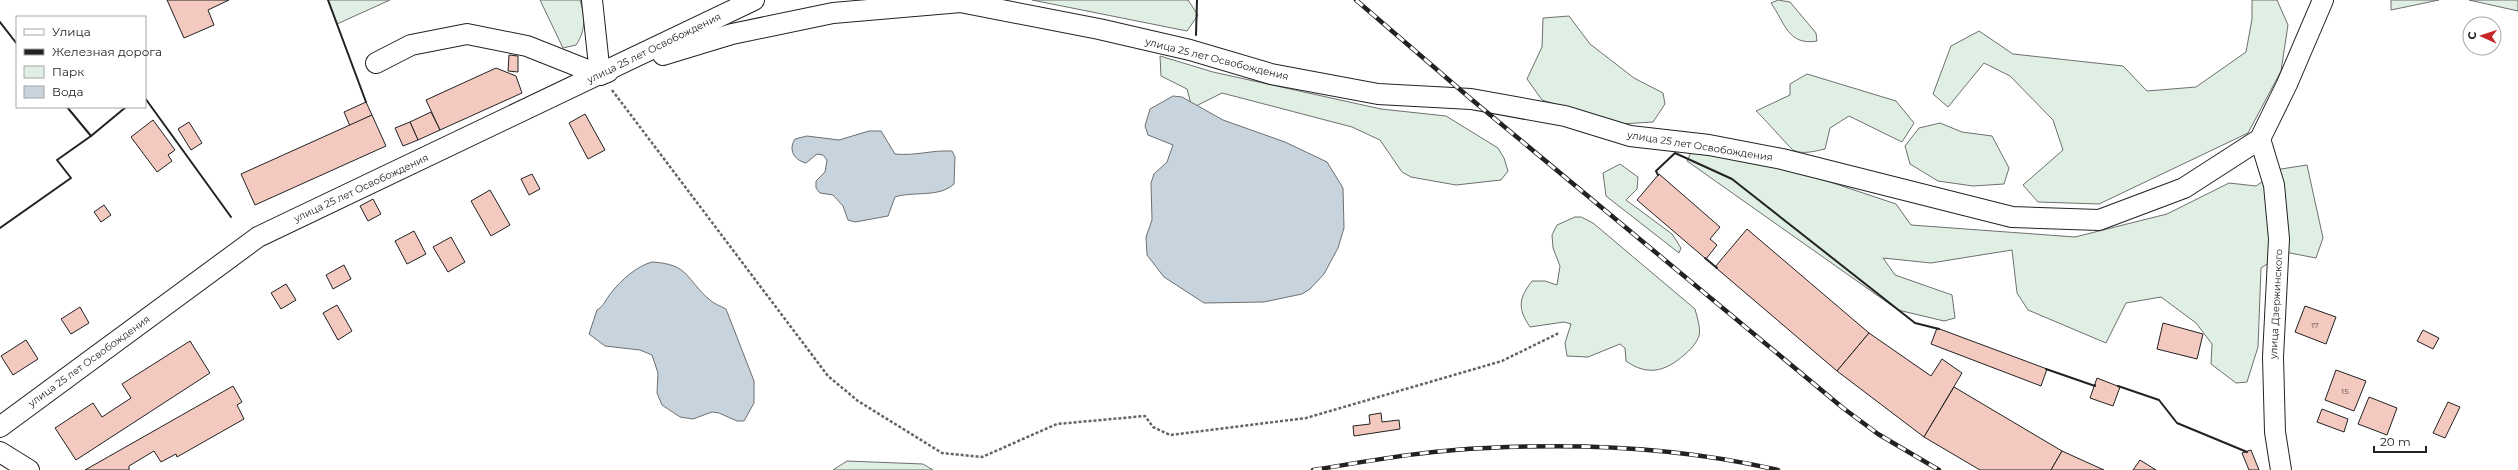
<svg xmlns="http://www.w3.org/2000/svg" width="2518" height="470" font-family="Montserrat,sans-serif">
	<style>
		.green { fill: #e0efe3; stroke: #6f6f6f }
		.water { fill: #c7d3dd; stroke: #6f6f6f }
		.building { fill: #f3c9c0; stroke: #222 }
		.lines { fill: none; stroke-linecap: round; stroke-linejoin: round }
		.minor-casing { stroke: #222; stroke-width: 22 }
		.path { stroke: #646464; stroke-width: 2.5; stroke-dasharray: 3 2; stroke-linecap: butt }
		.minor { stroke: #fff; stroke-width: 20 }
		.rail-casing { stroke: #222; stroke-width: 4.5 }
		.rail { stroke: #fff; stroke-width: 3; stroke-dasharray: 9; stroke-linecap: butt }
		.wall { stroke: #222; stroke-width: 2 }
		.labels { text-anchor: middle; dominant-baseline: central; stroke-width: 3; stroke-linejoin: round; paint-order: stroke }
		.number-label { font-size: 8px; fill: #564c4a }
		.street-label { font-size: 10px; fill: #222; stroke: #fff }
	</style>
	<rect width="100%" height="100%" fill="#fff"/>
	<g class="green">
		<path d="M328,0H390L337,24Z"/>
		<path d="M540,0H580C585,17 586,30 576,45L563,48Z"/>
		<path d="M1032,0H1188L1198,15L1187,31Z"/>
		<path d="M1778,0L1790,2L1816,33L1817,41C1788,46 1785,23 1771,3Z"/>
		<path d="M2252,0H2277L2288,25L2281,71L2248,133L2099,204L2038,202L2023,185L2063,150L2053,120L2010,76L1984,63L1948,107L1933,94L1951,46L1979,31L2013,54L2123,66L2147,91L2196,87L2246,52L2252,19Z"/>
		<path d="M2391,0H2439L2391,10Z"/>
		<path d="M2469,0H2518V11Z"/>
		<path d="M1569,16L1590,44L1634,78L1663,93L1665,104L1653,122L1621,124L1542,100L1527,79L1542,47L1543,18Z"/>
		<path d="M1160,56L1213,72L1381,109L1446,116L1498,148L1504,158L1508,171L1501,180L1456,185L1411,177L1402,172L1380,140L1352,127L1222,93L1192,108L1187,89L1161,76Z"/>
		<path d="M1807,74L1896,101L1914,123L1902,142L1849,116L1830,128L1825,149C1815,151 1803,155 1793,150C1790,148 1763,117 1756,111L1790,95V84Z"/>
		<path d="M1940,123L1962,132L1992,136L2009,168L2004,184L1973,186L1938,181L1910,164L1905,146L1919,128Z"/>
		<path d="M1693,148L1800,172L1896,204L1911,225L2075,237L2167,214L2229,183L2256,186L2281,169L2307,165L2323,238L2316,258L2285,252L2261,268L2258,347L2247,382L2236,383L2211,364L2212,344L2196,323L2161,297L2126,303L2106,343L2028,310L2017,293L2012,250L1931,263L1883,258L1895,275L1952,295L1955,318L1944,321L1898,310L1687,161Z"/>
		<path d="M1620,164L1638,177L1637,189L1626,200L1672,234L1681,248L1679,253L1606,196L1603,173Z"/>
		<path d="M1575,217H1581L1593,223L1695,309C1697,317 1701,328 1699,336C1696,344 1690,350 1684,355C1665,372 1647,376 1626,361L1625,348L1620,344L1588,357L1567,356L1565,343L1571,324L1564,322L1530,327C1517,308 1519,298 1532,281H1545L1557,285L1560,266L1553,248L1552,235L1557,225Z"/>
		<path d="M847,461L923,464L933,470H833Z"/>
	</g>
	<g class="water">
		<path d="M1173,96L1182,97L1223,120L1285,142L1327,162L1343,188L1344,228L1338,248L1324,274L1310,289L1302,294L1264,302L1204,303L1164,277L1147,255L1146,237L1152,220L1151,183L1154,174L1167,162L1173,145L1148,135L1145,126L1150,109Z"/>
		<path d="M869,131H881L895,154C917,156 930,150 952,151L955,157L954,184C939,198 913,191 895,197L888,216L855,222L848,220L843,206L833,195L820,193L816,188V181L825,172L827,160L823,155L817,154L806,163C794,160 788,150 795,139L807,136L839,140Z"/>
		<path d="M652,262C690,264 686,280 710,300C714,304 721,306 726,309L754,381V403L744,421H737L719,413L712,412L693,419L680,417L662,405L657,393L658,373L652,355L640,350L605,346L589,334L597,310C604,306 606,299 611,293C621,280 637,266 652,262Z"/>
	</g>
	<g class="building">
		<path d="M167,0H229L208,10L214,25L184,38Z"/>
		<path d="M509,55L518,56V72L508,71Z"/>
		<path d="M496,68L516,76L522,93L440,130L426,100Z"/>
		<path d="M366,102L372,115L350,126L344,112Z"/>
		<path d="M431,112L440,130L418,140L410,122Z"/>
		<path d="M585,114L605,150L588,159L569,123Z"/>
		<path d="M372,115L386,146L255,205L241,174Z"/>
		<path d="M153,120L175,150L168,155L172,161L157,172L131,137Z"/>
		<path d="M189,122L202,143L191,150L178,129Z"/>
		<path d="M410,122L418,140L403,146L395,128Z"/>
		<path d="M532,174L540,189L529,195L521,179Z"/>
		<path d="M1659,174L1720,227L1710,239L1717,245L1706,259L1637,200Z"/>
		<path d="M490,190L510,225L491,236L471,201Z"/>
		<path d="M373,199L381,214L368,221L360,206Z"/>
		<path d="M104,205L111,215L101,222L94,212Z"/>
		<path d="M1747,229L1869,333L1837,371L1715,267Z"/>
		<path d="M414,231L426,254L407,264L395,241Z"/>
		<path d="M451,237L465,262L448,272L433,247Z"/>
		<path d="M344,265L351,279L333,289L326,275Z"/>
		<path d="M286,284L296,300L281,309L271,293Z"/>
		<path d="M337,305L352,331L338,340L323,313Z"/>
		<path d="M2305,306L2336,317L2326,344L2295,332Z"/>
		<path d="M80,307L89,323L71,334L61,319Z"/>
		<path d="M2163,323L2203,334L2197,359L2157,349Z"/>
		<path d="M1937,328L2047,369L2041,386L1931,344Z"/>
		<path d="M2423,330L2439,338L2433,349L2417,341Z"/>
		<path d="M1869,333L1931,376L1942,359L1962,373L1924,437L1837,371Z"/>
		<path d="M26,340L38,359L13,375L1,356Z"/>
		<path d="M190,341L210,373L76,460L55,428L93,403L102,417L131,398L122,384Z"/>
		<path d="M2336,370L2366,381L2354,411L2325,400Z"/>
		<path d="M2097,378L2120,387L2113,406L2090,398Z"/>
		<path d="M233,386L242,402L237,405L244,419L177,457L176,454L161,462L154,451L129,466V470H85Z"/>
		<path d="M1954,387L2062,451L2051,470H1980L1924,437Z"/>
		<path d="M2369,397L2397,408L2387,435L2358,424Z"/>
		<path d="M2448,402L2460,407L2445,438L2433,433Z"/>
		<path d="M2322,409L2348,419L2344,432L2317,422Z"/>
		<path d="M1381,413L1382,422L1399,420L1400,429L1354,436L1353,426L1370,424L1369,415Z"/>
		<path d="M2251,450L2259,470H2249L2242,453Z"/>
		<path d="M2062,451L2104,470H2051Z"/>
		<path d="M2140,460L2156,470H2133Z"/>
	</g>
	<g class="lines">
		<defs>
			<g id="minor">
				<path d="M592,0L600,75"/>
				<path d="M950,0L1099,29L1190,50L1271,74L1378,94L1471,99L1565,116L1630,136L1709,145L1782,159L2012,217L2099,220L2184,188L2260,139L2287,84L2323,0"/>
				<path d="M663,55L732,34L833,13L961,2"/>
				<path d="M376,63L411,45L467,34L527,46L600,75L608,72"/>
				<path d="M2260,139L2274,185L2279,239L2273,357L2275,432L2281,470"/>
				<path d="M0,427L258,237L754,0"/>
				<path d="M0,452L29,470"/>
			</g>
		</defs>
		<use href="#minor" class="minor-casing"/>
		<path class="path" d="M612,90L828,376L858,401L942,453L982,457L1057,424L1145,416L1153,427L1170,435L1306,418L1502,361L1559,333"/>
		<use href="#minor" class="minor"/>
		<defs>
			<g id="rail">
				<path d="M1356,0L1471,99L1843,408L1878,434L1939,470"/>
				<path d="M1313,470C1370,461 1428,450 1487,448C1583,443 1684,448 1778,470"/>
			</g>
		</defs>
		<use href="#rail" class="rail-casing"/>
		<use href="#rail" class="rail"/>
		<g class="wall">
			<path d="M328,0L366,102"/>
			<path d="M0,22L17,44"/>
			<path d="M1196,35L1197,0"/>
			<path d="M145,98L231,217"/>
			<path d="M67,107L91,136"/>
			<path d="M1658,175L1656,171L1675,153L1732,179L1915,323L1939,329"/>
			<path d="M0,228L71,178L57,160L91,136L126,107"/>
			<path d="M1705,258L1717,268"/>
			<path d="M2046,369L2095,386V385"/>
			<path d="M2118,386L2159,400L2177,423L2247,452"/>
		</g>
	</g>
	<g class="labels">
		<g class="number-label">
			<text x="2315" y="325">17</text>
			<text x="2345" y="391">15</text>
		</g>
		<g class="street-label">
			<text transform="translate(654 48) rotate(-26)">улица 25 лет Освобождения</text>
			<text transform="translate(1217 59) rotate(14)">улица 25 лет Освобождения</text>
			<text transform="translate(1700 146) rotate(9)">улица 25 лет Освобождения</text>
			<text transform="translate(361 188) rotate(-25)">улица 25 лет Освобождения</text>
			<text transform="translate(2276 304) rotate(-87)">улица Дзержинского</text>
			<text transform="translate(89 361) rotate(-36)">улица 25 лет Освобождения</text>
		</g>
	</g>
	<rect x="16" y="16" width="130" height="92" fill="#ffffff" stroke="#a7a7a7"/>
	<rect x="24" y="29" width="20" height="6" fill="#ffffff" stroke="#a7a7a7"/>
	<text x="52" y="36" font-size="12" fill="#222222">Улица</text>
	<rect x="24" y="49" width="20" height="6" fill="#222222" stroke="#a7a7a7"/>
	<text x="52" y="56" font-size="12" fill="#222222">Железная дорога</text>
	<rect x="24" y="66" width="20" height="12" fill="#e0efe3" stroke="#a7a7a7"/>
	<text x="52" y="76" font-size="12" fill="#222222">Парк</text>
	<rect x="24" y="86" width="20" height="12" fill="#c7d3dd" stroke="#a7a7a7"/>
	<text x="52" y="96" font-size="12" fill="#222222">Вода</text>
	<g transform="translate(2482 36) rotate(273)"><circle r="19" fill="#ffffff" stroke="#a7a7a7"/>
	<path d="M0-3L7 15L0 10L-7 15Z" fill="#c62828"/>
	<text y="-6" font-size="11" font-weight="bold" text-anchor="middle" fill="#222222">С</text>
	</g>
	<path d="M2374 446v6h52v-6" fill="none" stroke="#222222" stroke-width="2"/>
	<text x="2380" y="446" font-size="12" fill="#222222" stroke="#ffffff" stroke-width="3" paint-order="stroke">20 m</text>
</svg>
